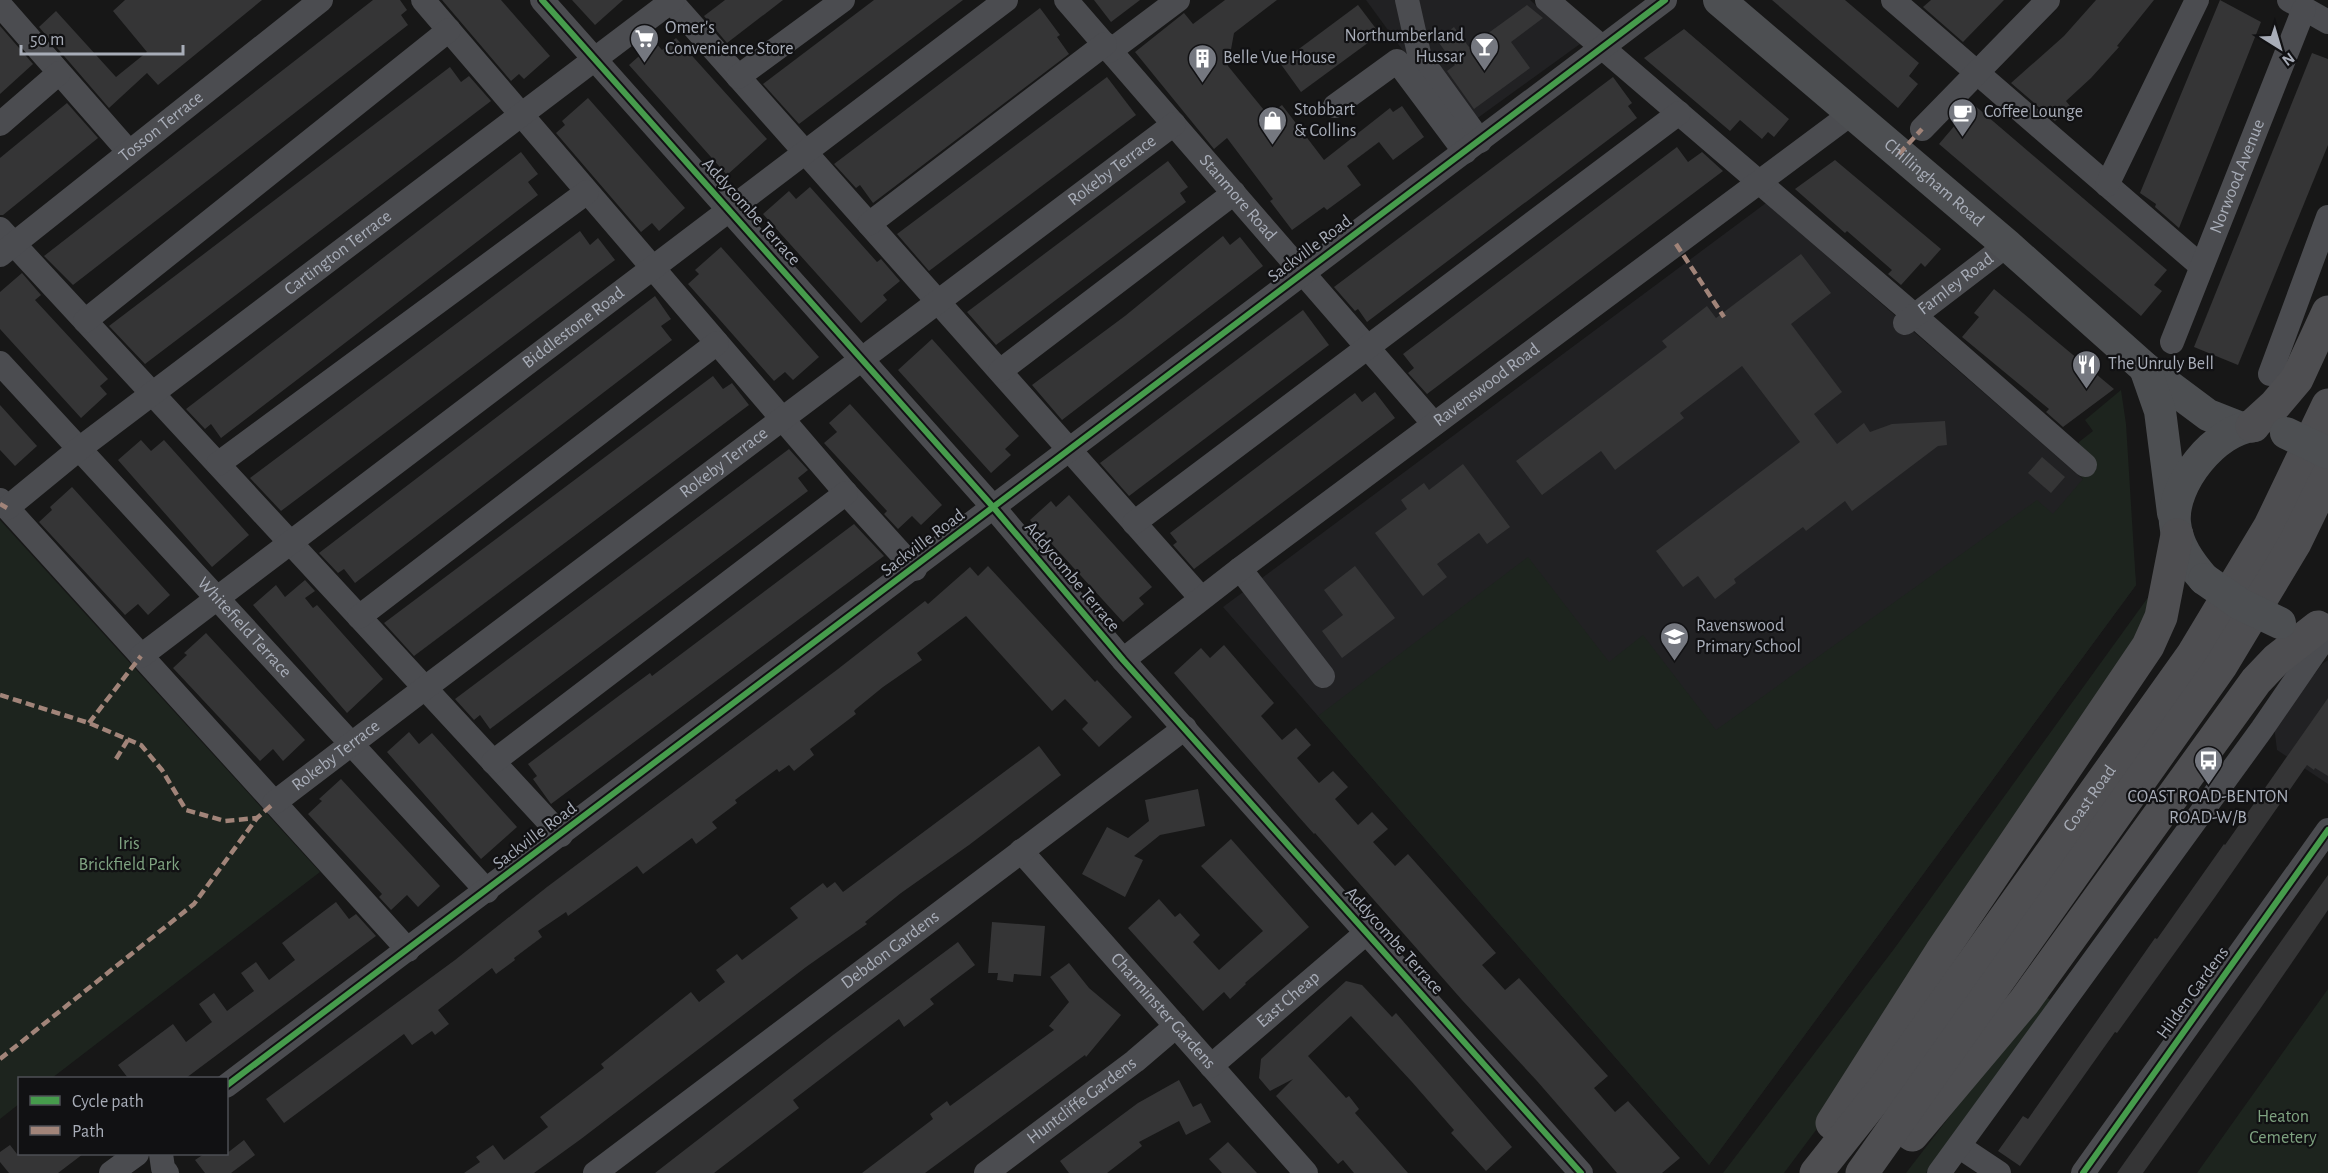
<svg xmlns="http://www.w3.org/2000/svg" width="2328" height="1173" font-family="'Alegreya Sans',sans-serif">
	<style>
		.built { fill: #212123 }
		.green { fill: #1d241e }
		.building { fill: #353536 }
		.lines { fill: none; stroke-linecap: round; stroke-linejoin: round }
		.minor { stroke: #4b4c50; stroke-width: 24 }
		.major { stroke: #4d4f52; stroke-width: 32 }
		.highway { stroke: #4e4e51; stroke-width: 33 }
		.major-bridge { stroke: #4d4f52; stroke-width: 32 }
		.quiet { stroke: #a18479; stroke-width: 4.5; stroke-dasharray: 9 4.5; stroke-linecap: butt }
		.cycleway-casing { stroke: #111113; stroke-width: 10 }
		.cycleway { stroke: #469c4c; stroke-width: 6 }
		.labels { text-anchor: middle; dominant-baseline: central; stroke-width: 4.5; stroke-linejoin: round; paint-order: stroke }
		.poi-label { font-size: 18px; fill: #a8adb8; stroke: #111113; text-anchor: start }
		.street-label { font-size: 18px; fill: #a8adb8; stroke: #111113 }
		.park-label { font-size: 18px; fill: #7fa381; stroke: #111113 }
	</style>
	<rect width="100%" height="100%" fill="#171717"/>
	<g class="built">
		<path d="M1366,0H1530L1580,44L1461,130Z"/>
		<path d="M1766,203L2131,521L2136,585L1709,1165L1223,607Z"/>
		<path d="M2328,660V784L2277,750L2274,726L2322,664Z"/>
	</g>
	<g class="green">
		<path d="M2121,390L2126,424L2136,585L1709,1165L1318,716L1528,557L1609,662L1643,635L1716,730L2037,500L2053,514L2083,479L2077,473L2079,442L2093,431L2085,420Z"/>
		<path d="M0,520L320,872L52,1078H20L19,1104L0,1119Z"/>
		<path d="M2157,585L2153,609L1825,1118L1784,1173H1723L1894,949Z"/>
		<path d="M2328,989V1173H2197Z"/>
		<path d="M2043,995L2055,1003L1926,1173H1906Z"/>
	</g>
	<g class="building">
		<path d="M125,0H262L158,85L147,73L109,108L39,27L56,11L116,77L147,52L113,11Z"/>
		<path d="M373,0H400L407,10L401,15L408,25L73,285L44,256Z"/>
		<path d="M442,0H501L550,56L524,79L519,74L511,81Z"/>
		<path d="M572,0H623L595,25Z"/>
		<path d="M725,0H783L727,43L704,16Z"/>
		<path d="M874,0H963L799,124L763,84Z"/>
		<path d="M1094,0H1140L1111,22Z"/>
		<path d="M1225,0H1277L1234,33L1228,66L1268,115L1282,105L1324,160L1390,108L1393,112L1402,106L1424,137L1393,160L1379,142L1347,166L1361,185L1327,210L1324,207L1292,230L1270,201L1273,199L1227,138L1214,149L1135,52L1184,13L1193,24Z"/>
		<path d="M1772,0H1845L1919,63L1909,76L1918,84L1898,108Z"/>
		<path d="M1931,0H2004L1963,42L1923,7Z"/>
		<path d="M2096,0H2154L2117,46L2119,47L2091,78L2066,101L2070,106L2055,121L2011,83L2064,36Z"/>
		<path d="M2220,0L2261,22L2179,228L2155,207L2156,204L2140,193Z"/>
		<path d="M1358,5L1380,34L1301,92L1280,63Z"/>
		<path d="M1527,5L1543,18L1511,42L1530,68L1474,109L1447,71L1455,65L1437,40L1454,27L1469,47Z"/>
		<path d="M1040,8L1060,35L1057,37L1069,54L873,203L860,185L856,188L834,164Z"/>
		<path d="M0,26L33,64L0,94Z"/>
		<path d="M1684,29L1789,119L1774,137L1768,132L1762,139L1740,120L1730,131L1644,58Z"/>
		<path d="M676,38L767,139L727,175L629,65L655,42L662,50Z"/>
		<path d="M2312,53L2328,59V145L2238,365L2194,347Z"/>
		<path d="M450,67L461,82L469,76L491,101L145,364L109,326Z"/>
		<path d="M1107,77L1136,115L929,271L897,234Z"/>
		<path d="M1613,77L1632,103L1628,106L1637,118L1367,322L1358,309L1355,311L1334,287Z"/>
		<path d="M588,98L685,208L659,231L652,223L641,232L556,133L565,125L562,121Z"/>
		<path d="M67,103L98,138L3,215H0V158Z"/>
		<path d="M1973,104L2167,270L2154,285L2162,291L2141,316L1939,144Z"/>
		<path d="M1677,147L1688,162L1702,152L1723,171L1427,394L1408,373L1414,368L1403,354Z"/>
		<path d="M521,152L538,174L528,182L538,195L221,438L211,424L205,429L186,409Z"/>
		<path d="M1835,160L1941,249L1925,267L1921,263L1901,285L1888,274L1892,270L1847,231L1845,233L1795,189Z"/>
		<path d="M1168,161L1188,187L1180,193L1186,202L996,345L967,312Z"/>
		<path d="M810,187L877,262L881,259L900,281L883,295L887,300L861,323L763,214L789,191L796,199Z"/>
		<path d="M580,231L590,245L598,238L615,260L281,511L250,478Z"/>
		<path d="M1223,236L1230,245L1240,237L1263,266L1062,420L1032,385L1125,316Z"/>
		<path d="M721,247L819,357L793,380L785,372L774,381L688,284L699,274L695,270Z"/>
		<path d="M1801,254L1831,293L1791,324L1842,392L1814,414L1837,444L1864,423L1870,432L1892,424L1945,421L1947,445L1938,446L1852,511L1845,501L1806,531L1803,527L1734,579L1736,583L1715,599L1698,576L1683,587L1656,551L1800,442L1742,366L1680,413L1684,418L1615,470L1601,451L1542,495L1516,461L1667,347L1662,341L1707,306L1716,318Z"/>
		<path d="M22,273L41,295L35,300L108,379L100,386L107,394L81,418L0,329V292Z"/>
		<path d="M1994,289L2114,389L2063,427L2046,412L2049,409L1962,337L1979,317L1974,313Z"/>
		<path d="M655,296L671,319L661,326L672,340L355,583L344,569L338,573L319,553Z"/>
		<path d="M1303,310L1329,345L1129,496L1100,463Z"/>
		<path d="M932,339L1019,436L1005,449L1011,455L991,473L898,370Z"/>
		<path d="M713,376L723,389L732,383L749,405L414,656L384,623Z"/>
		<path d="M1375,392L1395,418L1194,569L1173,545L1177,542L1170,533L1355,393L1362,402Z"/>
		<path d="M850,404L942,505L921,525L912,516L898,529L884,514L887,511L824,443L837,432L829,423Z"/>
		<path d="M0,405L37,446L15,466L0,450Z"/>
		<path d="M141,440L151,451L164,440L249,535L212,567L118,460Z"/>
		<path d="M789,449L808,470L798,478L808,491L490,729L480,715L474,720L455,699Z"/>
		<path d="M2042,457L2065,477L2051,493L2028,473Z"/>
		<path d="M1463,464L1510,527L1487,544L1479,533L1437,564L1447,577L1423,596L1375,533L1407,509L1401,500L1424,483L1429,490Z"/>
		<path d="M72,487L170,595L148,615L138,604L125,615L39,522L52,510L50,507Z"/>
		<path d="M1069,495L1152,587L1139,598L1144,604L1123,622L1030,520L1051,501L1056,507Z"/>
		<path d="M854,524L884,556L551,804L533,779L537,776L528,764L620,695L650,673L652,676Z"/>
		<path d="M988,566L1095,682L1097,680L1132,717L1099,747L1082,729L1088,723L1065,699L1052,711L966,616L917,653L922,660L883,687L856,709L854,711L856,714L810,749L814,755L794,771L789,765L779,772L777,769L735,800L737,803L712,822L717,828L696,844L692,838L643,874L637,866L568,916L566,912L538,931L542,937L514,958L515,960L496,974L492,968L438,1010L449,1024L435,1035L432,1031L412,1045L404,1034L284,1123L266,1099L455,960L547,887L838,669L925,601L928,604L970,567L978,576Z"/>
		<path d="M1355,566L1395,618L1342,658L1322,631L1343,615L1324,590Z"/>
		<path d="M305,580L315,591L305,598L313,608L317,605L383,679L347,713L253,605L276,585L285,597Z"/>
		<path d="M206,633L305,740L283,761L273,749L260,761L173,668L187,655L184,653Z"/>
		<path d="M1224,645L1274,703L1261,716L1282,740L1296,728L1311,745L1297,758L1319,783L1333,771L1348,787L1335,799L1358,825L1372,812L1388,829L1373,842L1395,866L1408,854L1496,953L1482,965L1505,990L1519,978L1608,1076L1594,1088L1615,1112L1628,1101L1680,1158L1662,1173H1617L1537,1081L1462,1000L1315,833L1314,834L1298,816L1174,673L1201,648L1210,658Z"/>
		<path d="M2328,698V776L2315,768L2314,770L2307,765L2215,897L2117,1033L2115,1032L2020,1166L1998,1151L2023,1116L2028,1119L2155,938L2157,939L2224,844L2225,845Z"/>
		<path d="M409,732L419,744L432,733L517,827L481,859L387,752Z"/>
		<path d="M1039,746L1061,775L969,845L901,893L865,922L867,924L806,967L581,1139L534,1173H464L480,1162L476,1157L493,1145L504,1160L548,1127L540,1117L604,1068L601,1064L691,992L699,1002L725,982L716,970L737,954L742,960L798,918L790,908L823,883L827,888L835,882L843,892Z"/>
		<path d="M341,779L440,886L418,907L407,895L391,910L379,897L382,894L308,814L322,801L319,799Z"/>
		<path d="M1198,789L1205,826L1160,835L1134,856L1143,860L1125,897L1082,874L1107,827L1128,838L1149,821L1145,800Z"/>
		<path d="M1231,839L1309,927L1245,983L1246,984L1230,999L1224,992L1203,1011L1128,928L1159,899L1175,917L1180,913L1200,935L1193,942L1219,970L1263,931L1201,866Z"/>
		<path d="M2328,875V910L2260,1009L2143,1173H2117Z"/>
		<path d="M336,902L349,919L356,914L376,936L186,1078H128L118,1065L173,1024L186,1042L212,1022L199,1004L214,993L227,1011L254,991L241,973L256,962L269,980L295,960L282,943Z"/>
		<path d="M992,922L1045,926L1041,976L1014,974L1013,982L997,980L998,973H988Z"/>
		<path d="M958,942L975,965L930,999L934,1004L904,1027L899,1019L793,1100L799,1108L714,1173H655L833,1035Z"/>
		<path d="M1069,963L1089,988L1121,1015L1086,1057L1085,1055L925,1173H862L933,1119L930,1114L947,1101L950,1106L1054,1030L1049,1026L1069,1002L1050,977Z"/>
		<path d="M1346,981L1362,985L1392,1017L1396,1013L1512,1147L1486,1171L1451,1133L1454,1130L1412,1082L1351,1016L1308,1056L1346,1098L1349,1096L1359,1109L1355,1113L1408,1173H1354L1343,1160L1338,1164L1276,1096L1293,1079L1270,1091L1259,1078L1261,1059Z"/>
		<path d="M1179,1080L1193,1107L1201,1103L1211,1122L1186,1135L1179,1121L1139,1142L1142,1146L1107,1173H1069L1060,1161L1138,1103Z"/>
		<path d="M244,1140L255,1155L231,1173H205L195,1160L204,1154H226Z"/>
		<path d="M1228,1142L1257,1173H1222L1209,1159Z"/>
		<path d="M10,1145L17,1154H83L58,1173H9L0,1162V1152Z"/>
	</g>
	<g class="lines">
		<g class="minor">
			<path d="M423,0L846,493L915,569"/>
			<path d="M542,0L994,508L1123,660L1581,1173"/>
			<path d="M670,0L1201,598"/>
			<path id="s1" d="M1066,0L1434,424"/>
			<path d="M1407,0L1420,58L1480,141"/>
			<path d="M1547,0L1914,315L2085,465"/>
			<path d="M1893,0L2201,266"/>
			<path d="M2289,0L2328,22"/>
			<path d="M1,6L129,152"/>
			<path d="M1110,51L1178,0"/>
			<path d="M738,77L843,0"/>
			<path d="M1335,106L1397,61L1465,152"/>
			<path d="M0,124L59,73"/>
			<path d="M1922,129L2048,0"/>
			<path d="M2107,185L2197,0"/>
			<path d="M869,224L1105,44"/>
			<path d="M0,229L561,835"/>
			<path id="s2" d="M0,255L321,0"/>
			<path d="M85,321L449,30"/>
			<path id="s3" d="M1905,323L2007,245"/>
			<path id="s4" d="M2172,342L2304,9"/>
			<path id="s5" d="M0,363L487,891"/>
			<path d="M1000,371L1234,193"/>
			<path d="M2270,374L2328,217"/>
			<path d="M218,464L587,192"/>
			<path d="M0,500L408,950"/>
			<path id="s6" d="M7,508L79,449L673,0"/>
			<path d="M1134,523L1679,113"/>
			<path d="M1240,569L1323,676"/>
			<path d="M359,617L717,343"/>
			<path id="s7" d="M141,656L1006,0"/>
			<path id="s8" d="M1123,660L1240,569L1852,113"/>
			<path d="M493,762L846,493"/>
			<path id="s9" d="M274,803L425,688L1174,124"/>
			<path id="s10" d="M1021,851L1306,1173"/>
			<path id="s11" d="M1211,1066L1366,933"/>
			<path d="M226,1086L1665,0"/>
			<path d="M1960,1147L1999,1173"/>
			<path d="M161,1154L163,1168L167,1173"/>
			<path d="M111,1173L137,1154"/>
			<path id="s12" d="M595,1173L1185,728"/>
			<path id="s13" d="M986,1173L1135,1061L1176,1026"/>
			<path d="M1939,1173L2262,729L2328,633"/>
			<path d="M2083,1173L2328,830"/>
		</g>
		<g class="major">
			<path id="s14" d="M1719,0L2007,245L2145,368L2208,415L2241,428"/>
			<path d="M2145,368L2160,411L2173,513"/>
			<path d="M2204,579C2190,563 2177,545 2175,523C2171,484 2216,429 2254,426"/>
		</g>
		<g class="highway">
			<path d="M2252,426L2275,405L2297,379L2328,312"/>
			<path d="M1832,1123L1941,952L2148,646L2161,617L2177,535"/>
			<path d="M1912,1135L2024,1002L2256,681L2277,659L2318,627"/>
			<path id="s15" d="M1816,1173L1886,1085L2193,654L2270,526L2328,405"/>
			<path d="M1862,1173L2221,666L2295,543L2328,475"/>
		</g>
		<g class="major-bridge">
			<path d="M2286,433L2328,453"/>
			<path d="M2204,579L2240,604L2280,623"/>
		</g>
		<g class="quiet">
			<path d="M1899,154L1922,129"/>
			<path d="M1676,244L1724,317"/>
			<path d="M0,504L7,508"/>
			<path d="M0,695L89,723L141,745L162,770L186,810L225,821L257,818"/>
			<path d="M89,723L141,656"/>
			<path d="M116,759L129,738"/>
			<path d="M0,1059L194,904L257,818L274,803"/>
		</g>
		<defs>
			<g id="cycleway">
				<path d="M542,0L994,508L1123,660L1581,1173"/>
				<path d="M226,1086L1665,0"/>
				<path d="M2083,1173L2328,830"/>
			</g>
		</defs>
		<use href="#cycleway" class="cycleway-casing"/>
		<use href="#cycleway" class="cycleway"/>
	</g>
	<defs>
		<symbol id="supermarket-pin" viewBox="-11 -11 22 30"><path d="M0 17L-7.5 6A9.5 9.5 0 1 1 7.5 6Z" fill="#757880" stroke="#111113"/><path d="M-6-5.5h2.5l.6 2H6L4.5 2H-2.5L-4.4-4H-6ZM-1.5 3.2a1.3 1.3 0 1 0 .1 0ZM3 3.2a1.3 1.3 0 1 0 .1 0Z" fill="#fff"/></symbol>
		<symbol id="bar-pin" viewBox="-11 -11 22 30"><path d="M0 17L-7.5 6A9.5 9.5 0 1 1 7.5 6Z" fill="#757880" stroke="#111113"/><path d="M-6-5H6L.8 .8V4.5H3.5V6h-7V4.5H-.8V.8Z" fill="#fff"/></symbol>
		<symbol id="building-pin" viewBox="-11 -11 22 30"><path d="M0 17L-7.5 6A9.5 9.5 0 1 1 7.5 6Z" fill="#757880" stroke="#111113"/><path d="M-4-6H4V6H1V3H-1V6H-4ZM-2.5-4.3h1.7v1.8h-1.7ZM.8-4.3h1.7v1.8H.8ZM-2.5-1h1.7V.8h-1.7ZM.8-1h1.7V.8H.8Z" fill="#fff"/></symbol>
		<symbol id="cafe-pin" viewBox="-11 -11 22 30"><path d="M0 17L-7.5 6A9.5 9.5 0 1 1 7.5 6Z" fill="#757880" stroke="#111113"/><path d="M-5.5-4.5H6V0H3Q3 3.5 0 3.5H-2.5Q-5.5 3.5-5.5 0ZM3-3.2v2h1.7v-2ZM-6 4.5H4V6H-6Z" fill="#fff"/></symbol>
		<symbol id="shop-pin" viewBox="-11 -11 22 30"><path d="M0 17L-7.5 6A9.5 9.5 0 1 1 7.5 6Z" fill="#757880" stroke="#111113"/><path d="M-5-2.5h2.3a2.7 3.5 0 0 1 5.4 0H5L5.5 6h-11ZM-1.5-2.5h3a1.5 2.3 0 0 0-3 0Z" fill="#fff"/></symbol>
		<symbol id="restaurant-pin" viewBox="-11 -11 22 30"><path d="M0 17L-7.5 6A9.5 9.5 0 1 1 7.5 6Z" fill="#757880" stroke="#111113"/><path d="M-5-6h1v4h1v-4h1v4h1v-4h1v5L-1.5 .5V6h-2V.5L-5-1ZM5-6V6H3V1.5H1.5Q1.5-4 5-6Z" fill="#fff"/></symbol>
		<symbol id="school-pin" viewBox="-11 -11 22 30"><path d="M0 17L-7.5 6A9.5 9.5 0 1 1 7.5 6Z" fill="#757880" stroke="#111113"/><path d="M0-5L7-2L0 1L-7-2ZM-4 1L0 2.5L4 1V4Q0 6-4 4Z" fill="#fff"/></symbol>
		<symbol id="bus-pin" viewBox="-11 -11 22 30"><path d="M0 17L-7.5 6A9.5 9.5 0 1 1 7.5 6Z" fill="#757880" stroke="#111113"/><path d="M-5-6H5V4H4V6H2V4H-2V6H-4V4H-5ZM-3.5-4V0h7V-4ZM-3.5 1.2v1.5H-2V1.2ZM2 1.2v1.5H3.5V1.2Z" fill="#fff"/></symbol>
	</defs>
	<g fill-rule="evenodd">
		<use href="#supermarket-pin" x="628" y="22" width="33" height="45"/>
		<use href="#bar-pin" x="1468" y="30" width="33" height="45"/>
		<use href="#building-pin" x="1186" y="42" width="33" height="45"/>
		<use href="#cafe-pin" x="1946" y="96" width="33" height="45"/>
		<use href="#shop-pin" x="1256" y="104" width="33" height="45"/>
		<use href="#restaurant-pin" x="2070" y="348" width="33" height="45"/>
		<use href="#school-pin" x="1658" y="620" width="33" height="45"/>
		<use href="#bus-pin" x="2192" y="744" width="33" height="45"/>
	</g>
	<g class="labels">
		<g class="poi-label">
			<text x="665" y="28">Omer's<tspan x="665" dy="21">Convenience Store</tspan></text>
			<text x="1464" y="36" text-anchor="end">Northumberland<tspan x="1464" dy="21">Hussar</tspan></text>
			<text x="1223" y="58">Belle Vue House</text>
			<text x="1294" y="110">Stobbart<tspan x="1294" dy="21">&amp; Collins</tspan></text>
			<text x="1984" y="112">Coffee Lounge</text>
			<text x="2108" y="364">The Unruly Bell</text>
			<text x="1696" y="626">Ravenswood<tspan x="1696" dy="21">Primary School</tspan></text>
			<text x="2208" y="797" text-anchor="middle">COAST ROAD-BENTON<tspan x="2208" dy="21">ROAD-W/B</tspan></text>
		</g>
		<g class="street-label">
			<text stroke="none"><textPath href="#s2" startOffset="206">Tosson Terrace</textPath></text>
			<text stroke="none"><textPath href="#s9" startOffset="1050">Rokeby Terrace</textPath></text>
			<text stroke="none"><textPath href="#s4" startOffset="178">Norwood Avenue</textPath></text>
			<text stroke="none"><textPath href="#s14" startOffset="282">Chillingham Road</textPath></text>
			<text stroke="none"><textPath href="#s1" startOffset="262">Stanmore Road</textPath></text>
			<text transform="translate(751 212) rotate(48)">Addycombe Terrace</text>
			<text transform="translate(1310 249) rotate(-37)">Sackville Road</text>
			<text stroke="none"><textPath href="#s6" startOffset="418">Cartington Terrace</textPath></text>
			<text stroke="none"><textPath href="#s3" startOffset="64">Farnley Road</textPath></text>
			<text stroke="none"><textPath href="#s7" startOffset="543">Biddlestone Road</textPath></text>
			<text stroke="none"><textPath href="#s8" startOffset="456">Ravenswood Road</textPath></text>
			<text stroke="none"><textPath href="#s9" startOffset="564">Rokeby Terrace</textPath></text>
			<text transform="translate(923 543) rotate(-37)">Sackville Road</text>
			<text transform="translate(1072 577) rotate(50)">Addycombe Terrace</text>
			<text stroke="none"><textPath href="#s5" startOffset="360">Whitefield Terrace</textPath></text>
			<text stroke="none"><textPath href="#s9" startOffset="78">Rokeby Terrace</textPath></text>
			<text stroke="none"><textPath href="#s15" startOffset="464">Coast Road</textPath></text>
			<text transform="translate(535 836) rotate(-37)">Sackville Road</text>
			<text transform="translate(1394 941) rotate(48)">Addycombe Terrace</text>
			<text stroke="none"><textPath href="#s12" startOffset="370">Debdon Gardens</textPath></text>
			<text transform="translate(2193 993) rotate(-54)">Hilden Gardens</text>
			<text stroke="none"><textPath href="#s11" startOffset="102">East Cheap</textPath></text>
			<text stroke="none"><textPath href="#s10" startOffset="214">Charminster Gardens</textPath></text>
			<text stroke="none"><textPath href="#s13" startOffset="120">Huntcliffe Gardens</textPath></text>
		</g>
		<g class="park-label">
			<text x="129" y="844">Iris<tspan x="129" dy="21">Brickfield Park</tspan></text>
			<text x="2283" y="1117">Heaton<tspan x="2283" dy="21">Cemetery</tspan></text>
		</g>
	</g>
	<rect x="18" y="1077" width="210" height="78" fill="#111113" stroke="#4d4f55" stroke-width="1.5"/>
	<rect x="30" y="1096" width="30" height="9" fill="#469c4c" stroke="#4d4f55" stroke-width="1.5"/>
	<text x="72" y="1107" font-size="18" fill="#a8adb8">Cycle path</text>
	<rect x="30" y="1126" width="30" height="9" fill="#a18479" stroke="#4d4f55" stroke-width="1.5"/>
	<text x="72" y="1137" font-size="18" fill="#a8adb8">Path</text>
	<g transform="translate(2280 48) rotate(143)" stroke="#111113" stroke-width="4.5" paint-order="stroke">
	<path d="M0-4.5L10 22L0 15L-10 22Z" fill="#a8adb8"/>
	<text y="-9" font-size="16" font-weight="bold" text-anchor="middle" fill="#a8adb8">N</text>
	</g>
	<path d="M21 45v9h162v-9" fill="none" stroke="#a8adb8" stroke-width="3"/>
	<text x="30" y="45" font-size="18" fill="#a8adb8" stroke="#111113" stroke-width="4.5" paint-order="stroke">50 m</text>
</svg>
